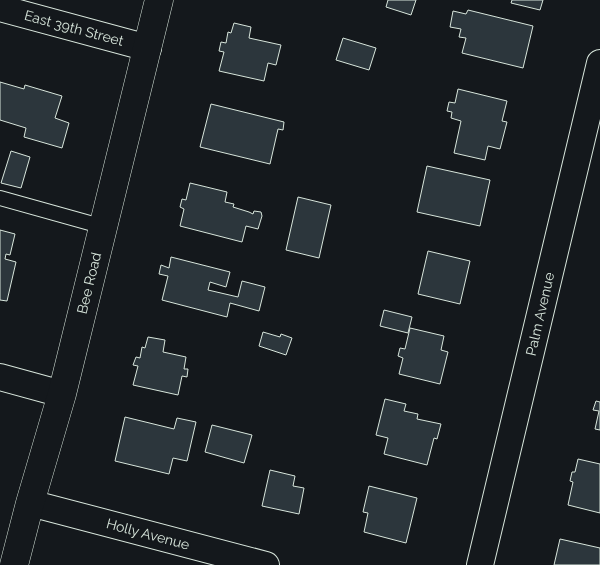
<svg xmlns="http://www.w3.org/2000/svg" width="600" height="565" font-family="Raleway,sans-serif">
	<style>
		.building { fill: #2c363c; stroke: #d8e6dc }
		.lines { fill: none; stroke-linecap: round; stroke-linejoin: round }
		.lane-casing { stroke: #d8e6dc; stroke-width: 16 }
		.street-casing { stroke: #d8e6dc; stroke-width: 28 }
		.secondary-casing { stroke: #d8e6dc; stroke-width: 29 }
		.lane { stroke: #14181c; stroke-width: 14 }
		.street { stroke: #14181c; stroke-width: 26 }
		.secondary { stroke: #14181c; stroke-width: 28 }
		.labels { text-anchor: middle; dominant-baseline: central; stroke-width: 4; stroke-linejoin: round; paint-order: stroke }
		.street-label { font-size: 14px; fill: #d8e6dc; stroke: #14181c }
	</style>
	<rect width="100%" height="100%" fill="#14181c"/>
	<g class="building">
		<path d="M388,0H416L411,15L386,7Z"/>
		<path d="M512,0H543L540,10L511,3Z"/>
		<path d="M468,10L533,26L523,68L462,53L466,38L459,37L461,29L450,27L453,11L466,14Z"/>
		<path d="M234,23L251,27L249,38L281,45L276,65L268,63L264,81L219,71L224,52L219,51L221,42L226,43L228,32L231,33Z"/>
		<path d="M343,38L376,48L369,70L336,60Z"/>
		<path d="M0,82L24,89L25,85L62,96L55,118L69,123L62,148L24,137L26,128L0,120Z"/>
		<path d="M458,89L507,101L502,121L507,122L500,149L488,146L485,160L454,153L461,121L451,118L452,112L447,111L449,102L455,103Z"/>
		<path d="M211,104L284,122L283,130L278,129L270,164L200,147Z"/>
		<path d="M11,151L30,157L21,188L1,183Z"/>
		<path d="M427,166L490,180L480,226L417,212Z"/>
		<path d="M190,183L227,192L225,202L234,204L233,207L249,212L253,214L254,211L261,212L262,216L258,229L246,226L242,242L180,226L184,209L180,207L182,199L186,200Z"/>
		<path d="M298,197L331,205L319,258L286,250Z"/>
		<path d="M0,230L15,234L10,255L6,254L5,259L16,262L7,301L0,300Z"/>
		<path d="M428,251L470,261L460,304L418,294Z"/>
		<path d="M171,257L230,272L226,287L210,282L208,290L238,297L242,281L265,287L259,311L230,303L227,317L162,300L168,276L159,274L161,265L169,268Z"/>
		<path d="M384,310L412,317L408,333L380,326Z"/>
		<path d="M410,328L444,336L441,350L448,352L440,384L399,374L403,358L398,356L400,348L405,349Z"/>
		<path d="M263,332L280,337L281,334L292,338L286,355L259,346Z"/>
		<path d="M148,337L165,340L163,352L186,357L184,369H188L187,377L182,376L178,395L133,385L138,366L133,365L136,357L140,358L142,347L145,348Z"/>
		<path d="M385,399L406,404L404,411L418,414L417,419L441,424L437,439L434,438L427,465L384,454L388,438L376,435Z"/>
		<path d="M596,401L600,402V430L595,429L599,411L593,410Z"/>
		<path d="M125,417L174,429L177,418L196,422L187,461L173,458L169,474L115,461Z"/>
		<path d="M212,425L252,435L244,463L205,452Z"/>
		<path d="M578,459L600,464V513L568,505L573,482L570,481L572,472H575Z"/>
		<path d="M270,470L295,476L293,486L304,488L299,514L262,506Z"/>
		<path d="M369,486L417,498L406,543L364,532L368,513L363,512Z"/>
		<path d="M560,539L600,548V565H554Z"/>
	</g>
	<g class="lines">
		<defs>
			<path id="lane" d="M0,198L104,227"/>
			<g id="street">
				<path d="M0,8L148,48"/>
				<path d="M0,377L62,394"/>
				<path d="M30,503L266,565"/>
				<path d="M480,565L600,63"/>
			</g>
			<path id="secondary" d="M14,565L30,503L62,394L159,0"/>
		</defs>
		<use href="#lane" class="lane-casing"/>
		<use href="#street" class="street-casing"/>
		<use href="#secondary" class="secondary-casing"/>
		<use href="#lane" class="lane"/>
		<use href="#street" class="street"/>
		<use href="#secondary" class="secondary"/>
	</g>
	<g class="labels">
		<g class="street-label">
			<text transform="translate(74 28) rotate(15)">East 39th Street</text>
			<text transform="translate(89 283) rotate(-76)">Bee Road</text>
			<text transform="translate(540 314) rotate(-77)">Palm Avenue</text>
			<text transform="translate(148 534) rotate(15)">Holly Avenue</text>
		</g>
	</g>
</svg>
